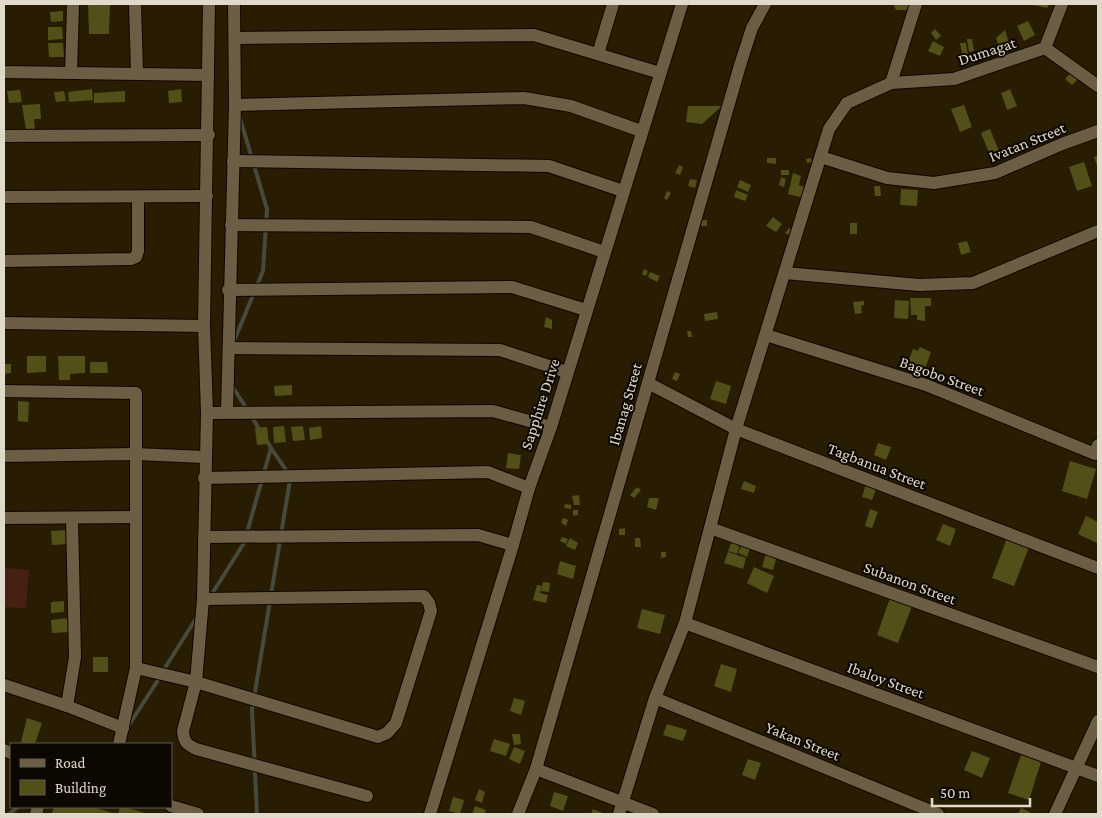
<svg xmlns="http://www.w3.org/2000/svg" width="1102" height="818" font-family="'Crimson Pro',serif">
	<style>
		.green { fill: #472014 }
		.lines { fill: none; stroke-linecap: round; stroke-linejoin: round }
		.stream { stroke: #464a3d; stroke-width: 4 }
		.building { fill: #524f19 }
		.street-casing { stroke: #100600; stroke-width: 14 }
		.street { stroke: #6c5e44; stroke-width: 12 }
		.labels { text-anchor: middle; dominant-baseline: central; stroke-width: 4; stroke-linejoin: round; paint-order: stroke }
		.street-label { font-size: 16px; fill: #e1d9ca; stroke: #0c0701 }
	</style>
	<rect width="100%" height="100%" fill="#281c03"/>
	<path class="green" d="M4,568L29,570L26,608L4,607Z"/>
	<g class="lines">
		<g class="stream">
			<path d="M234,341L263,271L267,209L240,118"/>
			<path d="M232,386L247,409"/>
			<path d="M251,415L260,431"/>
			<path d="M271,448L288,473"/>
			<path d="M210,597L244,543L271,448L267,441"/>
			<path d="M163,671L197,617"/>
			<path d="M127,728L160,677"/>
			<path d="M9,814L18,807"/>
			<path d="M257,814L252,710L290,480"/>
		</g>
	</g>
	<g class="building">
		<path d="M88,4H110L109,34H89Z"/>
		<path d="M893,4H911L912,10H896Z"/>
		<path d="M1028,4H1049L1047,8Z"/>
		<path d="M63,11V21L51,22L50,12Z"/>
		<path d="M1028,21L1035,35L1024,41L1017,26Z"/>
		<path d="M48,27H62L63,39L48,40Z"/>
		<path d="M935,29L941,36L936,40L931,33Z"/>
		<path d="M1005,30L1010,47L1001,53L996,38Z"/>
		<path d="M967,39H972L974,51L969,52Z"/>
		<path d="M933,41L944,47L940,56L928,51Z"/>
		<path d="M48,43H63L64,57H49Z"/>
		<path d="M960,43H966L968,55L963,58Z"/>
		<path d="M1072,71L1079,78L1072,85L1065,79Z"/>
		<path d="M92,89L93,100L69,102L68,92Z"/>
		<path d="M181,89L182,102L169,103L168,91Z"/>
		<path d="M1010,89L1017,106L1007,110L1001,93Z"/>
		<path d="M20,90L22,102L9,103L7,91Z"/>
		<path d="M64,91L66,101L56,102L54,92Z"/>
		<path d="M125,91V102L94,103V93Z"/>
		<path d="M40,104L41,119H34L35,129L26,130L22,105Z"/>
		<path d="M964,105L972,127L960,132L951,109Z"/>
		<path d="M688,106H722L702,124L686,122Z"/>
		<path d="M990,129L999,151L990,155L981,133Z"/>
		<path d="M1098,156V168L1094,157Z"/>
		<path d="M767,158H776V164L767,163Z"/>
		<path d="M811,158L812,162L807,163L806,159Z"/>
		<path d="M1084,162L1092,186L1077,191L1069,167Z"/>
		<path d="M679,165L683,167L680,175L675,173Z"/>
		<rect x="781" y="170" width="8" height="5"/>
		<path d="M793,173L801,176L799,185L805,187L807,199L788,194Z"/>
		<path d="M781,177L786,179L784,187L779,185Z"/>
		<path d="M690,179L697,180L695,188L688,186Z"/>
		<path d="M740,180L751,185L748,192L737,187Z"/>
		<path d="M874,186H880L881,196H875Z"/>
		<path d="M901,189L918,190L917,206L900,205Z"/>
		<path d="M736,190L748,195L745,201L734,197Z"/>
		<path d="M667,191L671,193L667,200L664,198Z"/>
		<path d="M773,217L782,224L776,232L766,226Z"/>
		<rect x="700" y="220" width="7" height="6"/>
		<rect x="850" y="223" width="7" height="11"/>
		<path d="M789,228L795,232L792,237L785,233Z"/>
		<path d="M967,241L971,252L961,255L958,243Z"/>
		<path d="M644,269L648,271L646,276L642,274Z"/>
		<path d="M650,272L660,276L657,282L648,277Z"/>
		<path d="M910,298H931V306H925V321L917,320V315H911Z"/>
		<path d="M895,300L909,301L908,319L894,318Z"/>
		<path d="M864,301V305L861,306L862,313L855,314L853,302Z"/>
		<path d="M717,312L718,319L705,321L704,314Z"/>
		<path d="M546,317L552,320V329L544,327Z"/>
		<path d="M687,331H691L692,337H688Z"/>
		<path d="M920,347L931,352L925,369L908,362L913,349L918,351Z"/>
		<path d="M27,356H46V372L27,373Z"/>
		<path d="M58,356H85V373L70,374V380H59Z"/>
		<path d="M90,362H107L108,373H90Z"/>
		<path d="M4,364H11V373L4,374Z"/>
		<path d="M675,372L680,374L677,381L672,379Z"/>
		<path d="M716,381L731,386L726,404L710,399Z"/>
		<path d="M292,385V395L275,396L274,386Z"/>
		<path d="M18,401L29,402L28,422L18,421Z"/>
		<path d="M284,426L286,442L274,443L273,427Z"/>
		<path d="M303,426L305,440L293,441L291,427Z"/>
		<path d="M321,426L322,438L310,440L309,428Z"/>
		<path d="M267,427L269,444L257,445L255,428Z"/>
		<path d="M878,443L891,447L886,460L874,455Z"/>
		<path d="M508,453L521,455L519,469L506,468Z"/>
		<path d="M1070,461L1096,469L1087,499L1062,491Z"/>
		<path d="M744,481L756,486L754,493L741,489Z"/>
		<path d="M867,481L878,484L872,500L862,497Z"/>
		<path d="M637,487L641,490L634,498L630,495Z"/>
		<path d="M579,495L580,505H574L572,496Z"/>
		<path d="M649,498H659L656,510L647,507Z"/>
		<path d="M565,504L571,505V509L564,508Z"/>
		<path d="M870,509L878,512L872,528L865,526Z"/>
		<path d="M573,510H578V515L573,516Z"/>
		<path d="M1086,516L1098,522L1097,543L1078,534Z"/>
		<path d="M563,518L568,520L566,526L561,523Z"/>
		<path d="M943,524L956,529L950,546L936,540Z"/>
		<path d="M625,528V535H619V529Z"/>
		<path d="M67,530L68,544L52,545L51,531Z"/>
		<path d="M562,537L568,539L566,544L560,541Z"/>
		<path d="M570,538L578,543L575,550L566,546Z"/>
		<path d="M635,538H640L641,547H635Z"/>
		<path d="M1007,538L1029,547L1014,586L992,578Z"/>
		<path d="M732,541L740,544L737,554L728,551Z"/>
		<path d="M742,543L751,546L747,557L738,553Z"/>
		<path d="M661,552H666V557L661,558Z"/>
		<path d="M728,552L746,558L743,569L724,563Z"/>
		<path d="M766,553L777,556L773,570L762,567Z"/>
		<path d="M560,561L576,566L573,579L557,574Z"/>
		<path d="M754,567L774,576L767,593L747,583Z"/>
		<path d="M543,582L550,583L549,592L541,591Z"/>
		<path d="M537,585L542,586L540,593L548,595L546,603L533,600Z"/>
		<path d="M890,598L912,606L898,643L877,635Z"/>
		<path d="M64,601V612L51,613V602Z"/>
		<path d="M642,609L665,615L660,634L637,628Z"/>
		<path d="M69,618L71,632L52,633L51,620Z"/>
		<rect x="93" y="657" width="15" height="15"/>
		<path d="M721,664L737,669L731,692L714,686Z"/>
		<path d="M514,698L525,701L521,715L510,711Z"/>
		<path d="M27,718L42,723L35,744L21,742Z"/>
		<path d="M667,724L687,730L683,741L663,735Z"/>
		<path d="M512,734H520L521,744L514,745Z"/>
		<path d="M494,739L510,744L506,756L490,751Z"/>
		<path d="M514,747L525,751L520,764L509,759Z"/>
		<path d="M972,751L990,758L982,778L964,770Z"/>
		<path d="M1021,755L1041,762L1029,800L1008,793Z"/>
		<path d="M748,759L761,763L755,780L742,775Z"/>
		<path d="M479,789L485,792L482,803L475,800Z"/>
		<path d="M554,792L568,796L563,811L550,806Z"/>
		<path d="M453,797L464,800L460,814L449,811Z"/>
		<path d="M475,806L486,810L484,814H472Z"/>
		<path d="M54,807H93L116,814H57L52,813Z"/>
		<path d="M120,807H125L148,814H118Z"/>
		<path d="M1021,808L1030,812L1029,814H1018Z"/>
		<path d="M593,809L605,814H591Z"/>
	</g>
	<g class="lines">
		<defs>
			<g id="street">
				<path d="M135,4L137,72"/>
				<path d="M209,4L204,326L207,413L203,599L196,682L183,731C184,742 186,744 196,749L367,796"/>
				<path d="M235,38L534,35L660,73"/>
				<path d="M1045,48L1098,86"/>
				<path d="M598,54L613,4"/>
				<path d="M4,72L208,75"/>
				<path d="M71,73L73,4"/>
				<path d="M891,83L916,4"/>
				<path d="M235,105L524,98L571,106L641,131"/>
				<path d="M4,136L209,135"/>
				<path d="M821,157L887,178L934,183L995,173L1062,144L1098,131"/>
				<path d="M233,161L549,166L623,191"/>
				<path d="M4,197L207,196"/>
				<path d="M231,225L531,227L604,252"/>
				<path d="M4,261L131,259L136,257L138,251V197"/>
				<path d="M785,273L919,285L973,283L1098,231"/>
				<path d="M228,290L512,287L586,310"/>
				<path d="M4,323L204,326"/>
				<path d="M766,335L926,385L1095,454L1098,445"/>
				<path d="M229,348L500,350L567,372"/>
				<path d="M648,383L736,429L1098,568"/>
				<path d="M4,391L136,393V668L119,744"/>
				<path d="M227,412L235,105L234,4"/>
				<path d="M207,413L493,411L551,427"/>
				<path d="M4,456L135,454L205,457"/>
				<path d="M204,478L488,472L529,488"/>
				<path d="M4,518L136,517"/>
				<path d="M710,528L1098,667"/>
				<path d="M204,537L478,535L513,545"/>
				<path d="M685,623L1098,776"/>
				<path d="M136,668L196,682L378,737L387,733L396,723L431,611L429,603L424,596L203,599"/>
				<path d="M4,685L67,706L123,728"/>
				<path d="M655,698L938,814"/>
				<path d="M67,706L75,657L72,518"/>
				<path d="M4,750L11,753"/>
				<path d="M536,769L653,814"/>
				<path d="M171,806L198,814"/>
				<path d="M36,814L38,807"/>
				<path d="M430,814L513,545L529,488L551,427L682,4"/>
				<path d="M518,814L536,769L741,62L752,28L765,4"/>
				<path d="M619,814L655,698L685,623L736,429L829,129L847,103L891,83L954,79L1045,48L1062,4"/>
				<path d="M1055,814L1098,721"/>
			</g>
		</defs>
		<use href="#street" class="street-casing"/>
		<use href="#street" class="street"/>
	</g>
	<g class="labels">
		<g class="street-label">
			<text transform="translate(987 51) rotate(-18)">Dumagat</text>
			<text transform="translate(1027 142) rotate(-22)">Ivatan Street</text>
			<text transform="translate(942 376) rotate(20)">Bagobo Street</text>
			<text transform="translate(540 404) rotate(-72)">Sapphire Drive</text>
			<text transform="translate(625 404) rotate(-74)">Ibanag Street</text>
			<text transform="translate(877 466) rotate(21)">Tagbanua Street</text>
			<text transform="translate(910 583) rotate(20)">Subanon Street</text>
			<text transform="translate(886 680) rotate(20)">Ibaloy Street</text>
			<text transform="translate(803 741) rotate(22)">Yakan Street</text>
		</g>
	</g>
	<rect width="1102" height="818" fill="none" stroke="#e1d9ca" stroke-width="10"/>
	<rect x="10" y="743" width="162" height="65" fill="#0c0701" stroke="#615b51"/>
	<rect x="20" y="759" width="25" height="8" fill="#6c5e44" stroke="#615b51"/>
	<text x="55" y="768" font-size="15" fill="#e1d9ca">Road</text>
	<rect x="20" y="780" width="25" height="15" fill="#524f19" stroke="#615b51"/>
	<text x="55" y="793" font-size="15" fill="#e1d9ca">Building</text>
	<path d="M932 798v8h98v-8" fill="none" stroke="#e1d9ca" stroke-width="2.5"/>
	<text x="940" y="798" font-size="15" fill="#e1d9ca" stroke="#0c0701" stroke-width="4" paint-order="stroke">50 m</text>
</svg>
